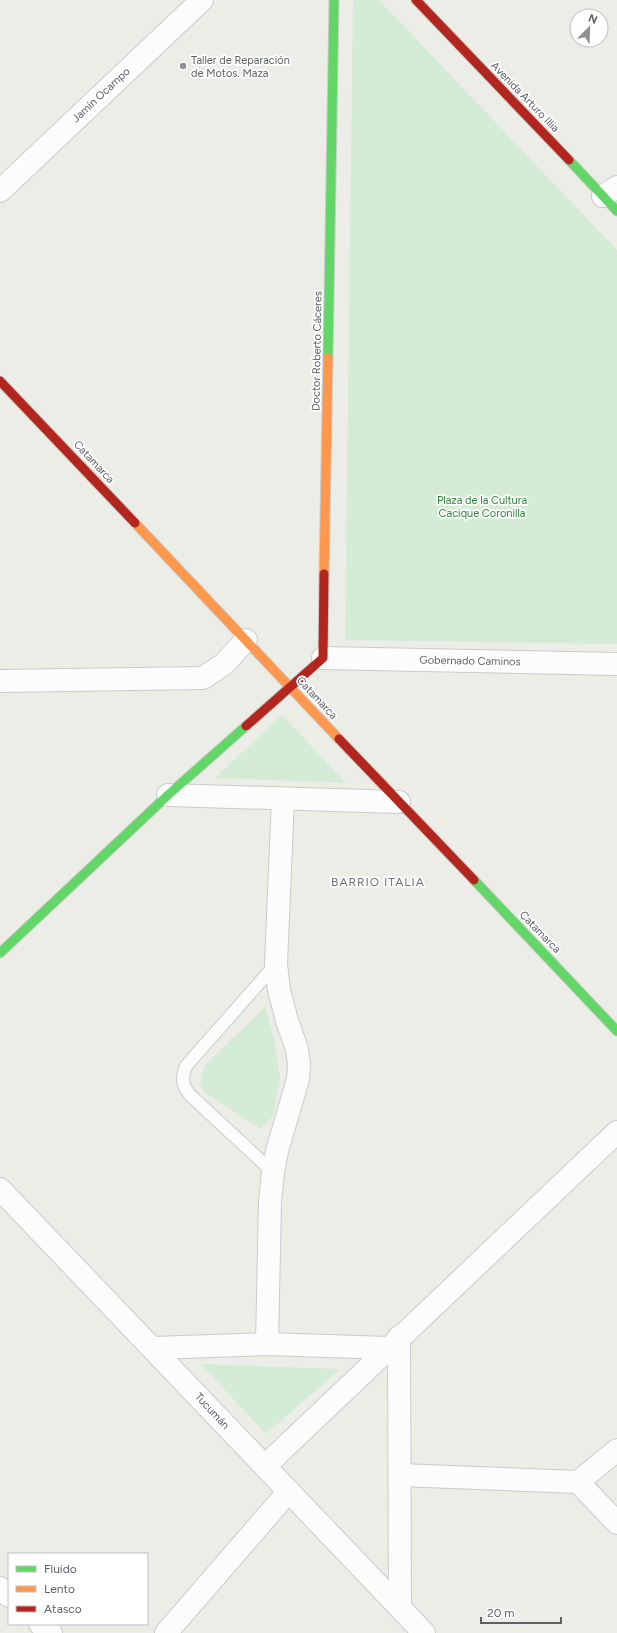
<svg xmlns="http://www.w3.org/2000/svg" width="617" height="1633" font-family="Figtree,sans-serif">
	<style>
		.park { fill: #d4ebd5 }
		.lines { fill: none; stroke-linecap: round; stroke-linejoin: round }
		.lane-casing { stroke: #cacbca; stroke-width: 14 }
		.street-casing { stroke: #cacbca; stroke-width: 24 }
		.fast-casing { stroke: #c9caca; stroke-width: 11 }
		.slow-casing { stroke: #c9caca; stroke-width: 11 }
		.jam-casing { stroke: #c9caca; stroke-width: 11 }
		.lane { stroke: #fcfcfc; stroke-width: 12 }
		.street { stroke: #fcfcfc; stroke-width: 22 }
		.fast { stroke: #63d668; stroke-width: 9 }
		.slow { stroke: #ff974d; stroke-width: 9 }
		.jam { stroke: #b3261e; stroke-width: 9 }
		.poi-dot { fill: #8f9194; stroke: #fff; stroke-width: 1.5 }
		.labels { text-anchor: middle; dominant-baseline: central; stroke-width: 3.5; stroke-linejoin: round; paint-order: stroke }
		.poi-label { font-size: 11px; fill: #5c6067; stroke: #fff; text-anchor: start }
		.street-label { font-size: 11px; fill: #5c6067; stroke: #fff }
		.park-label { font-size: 11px; fill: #2d853c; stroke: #fff }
		.neighbourhood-label { font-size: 12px; letter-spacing: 1px; fill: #6d7179; stroke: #fff }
	</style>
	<rect width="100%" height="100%" fill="#edede8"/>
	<g class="park">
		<path d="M353,0H379L617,250V644L345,640Z"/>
		<path d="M282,715L346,783L215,778Z"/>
		<path d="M265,1007L275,1043L280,1078L273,1116L261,1129L204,1092L200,1083L205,1065Z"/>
		<path d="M201,1364L340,1369L266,1434Z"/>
	</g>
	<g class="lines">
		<defs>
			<path id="lane" d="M273,1172L190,1095C182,1085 181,1078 186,1066L276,964"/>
			<g id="street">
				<path d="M0,191L202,0"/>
				<path d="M603,196L617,187"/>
				<path d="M323,658L617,664"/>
				<path d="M0,681L203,678L224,664L246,640"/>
				<path d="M168,795L399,802"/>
				<path d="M0,1189L424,1633"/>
				<path d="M399,1337L400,1607"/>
				<path d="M267,1344L270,1201L273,1172L277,1151L298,1079L299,1064L297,1049L287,1021L279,990L276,964L283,799"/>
				<path d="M153,1348L267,1344L388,1348"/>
				<path d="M265,1466L617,1132"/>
				<path d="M400,1475L578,1482L617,1450"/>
				<path d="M578,1482L617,1523"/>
				<path d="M0,1588L9,1596"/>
				<path d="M40,1624L51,1633"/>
				<path d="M166,1633L289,1491"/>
			</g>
			<g id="fast">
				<path d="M569,160L617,211"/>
				<path d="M328,358L334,0"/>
				<path d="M474,880L617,1031"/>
				<path d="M0,953L168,795L246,726"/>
			</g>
			<g id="slow">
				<path d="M135,523L339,739"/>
				<path d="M324,574L328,358"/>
			</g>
			<g id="jam">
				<path d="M416,0L569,160"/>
				<path d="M0,381L135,523"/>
				<path d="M246,726L323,658L324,574"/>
				<path d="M339,739L474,880"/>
			</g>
		</defs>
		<use href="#lane" class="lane-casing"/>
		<use href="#street" class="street-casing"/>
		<use href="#fast" class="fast-casing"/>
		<use href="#slow" class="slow-casing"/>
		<use href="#jam" class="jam-casing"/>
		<use href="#lane" class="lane"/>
		<use href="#street" class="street"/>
		<use href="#fast" class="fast"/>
		<use href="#slow" class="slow"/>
		<use href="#jam" class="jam"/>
	</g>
	<circle class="poi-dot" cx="183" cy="66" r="4"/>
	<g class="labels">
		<g class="poi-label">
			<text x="191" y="60">Taller de Reparación<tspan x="191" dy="13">de Motos. Maza</tspan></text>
		</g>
		<g class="street-label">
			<text transform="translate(101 95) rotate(-43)">Jamín Ocampo</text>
			<text transform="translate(525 97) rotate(46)">Avenida Arturo Illia</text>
			<text transform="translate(317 351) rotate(-89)">Doctor Roberto Cáceres</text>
			<text transform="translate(94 462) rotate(47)">Catamarca</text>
			<text transform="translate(470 661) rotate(1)">Gobernado Caminos</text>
			<text transform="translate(317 698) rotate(47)">Catamarca</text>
			<text transform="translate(540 932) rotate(46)">Catamarca</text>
			<text transform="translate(212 1411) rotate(47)">Tucumán</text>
		</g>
		<g class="park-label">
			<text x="482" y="500">Plaza de la Cultura<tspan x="482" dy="13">Cacique Coronilla</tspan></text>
		</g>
		<g class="neighbourhood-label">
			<text x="378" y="882">BARRIO ITALIA</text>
		</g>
	</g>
	<rect x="8" y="1553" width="140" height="72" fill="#ffffff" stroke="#bebfc2"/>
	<rect x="16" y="1566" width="20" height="6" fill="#63d668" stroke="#bebfc2"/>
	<text x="44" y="1573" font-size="12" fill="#5c6067">Fluido</text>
	<rect x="16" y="1586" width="20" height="6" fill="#ff974d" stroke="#bebfc2"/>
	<text x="44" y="1593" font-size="12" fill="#5c6067">Lento</text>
	<rect x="16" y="1606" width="20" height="6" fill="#b3261e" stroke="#bebfc2"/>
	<text x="44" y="1613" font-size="12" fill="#5c6067">Atasco</text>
	<g transform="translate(589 28) rotate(23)"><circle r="19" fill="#ffffff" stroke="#bebfc2"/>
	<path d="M0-3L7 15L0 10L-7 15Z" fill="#8f9194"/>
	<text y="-6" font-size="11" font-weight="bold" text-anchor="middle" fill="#5c6067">N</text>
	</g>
	<path d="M481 1617v6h80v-6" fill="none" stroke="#5c6067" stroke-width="2"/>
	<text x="487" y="1617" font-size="12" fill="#5c6067" stroke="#ffffff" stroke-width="3" paint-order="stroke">20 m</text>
</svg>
